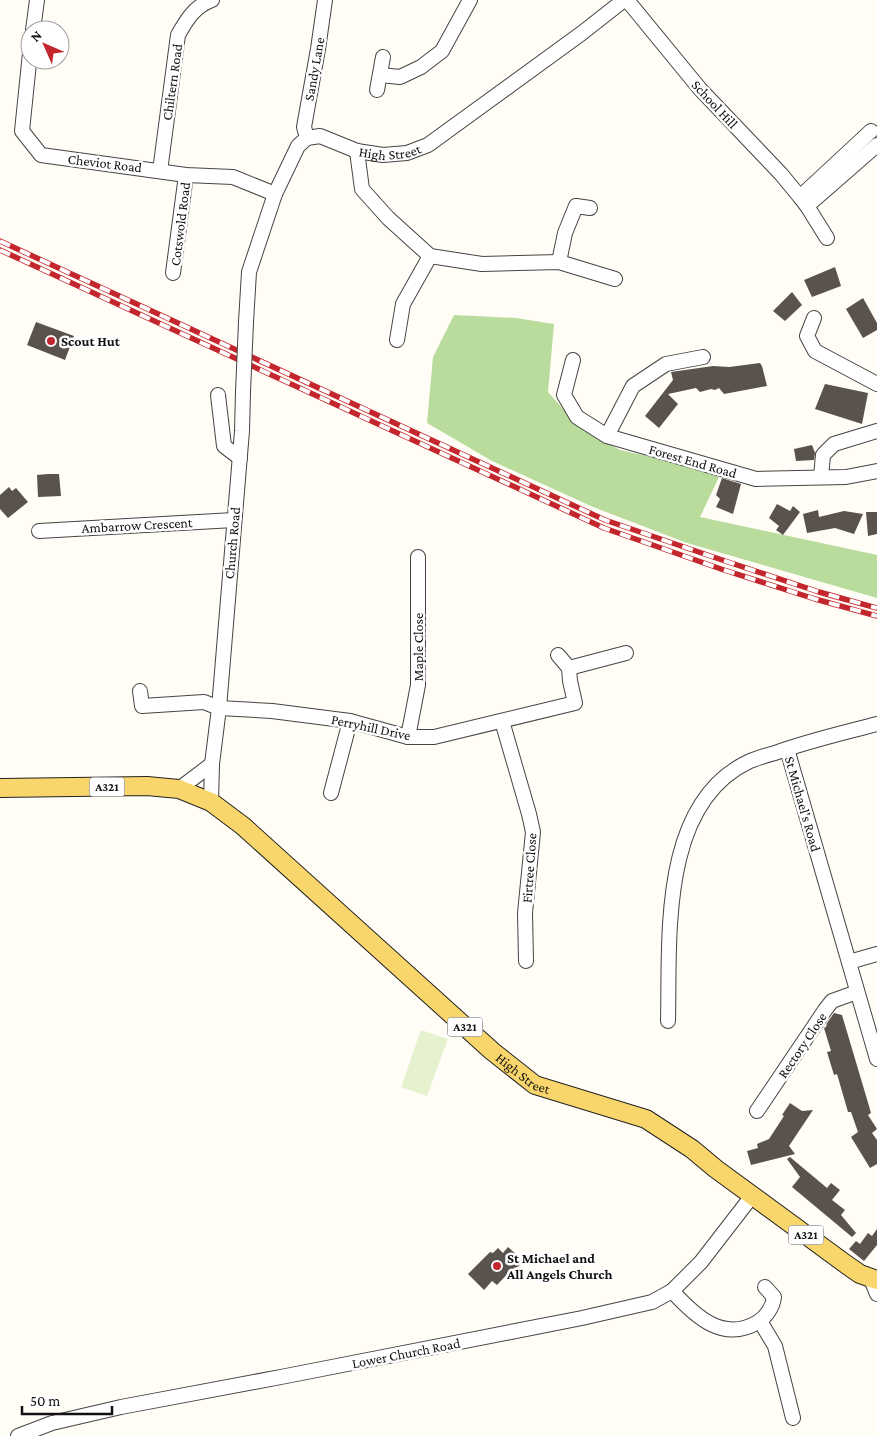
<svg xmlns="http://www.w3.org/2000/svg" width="877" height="1436" font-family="'Crimson Pro',serif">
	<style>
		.forest { fill: #b9dc9c }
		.pitch { fill: #e6f2cf }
		.building { fill: #5a524d }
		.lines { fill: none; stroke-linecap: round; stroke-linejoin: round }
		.minor-casing { stroke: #444; stroke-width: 16 }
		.major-casing { stroke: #222; stroke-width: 20 }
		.minor { stroke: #fff; stroke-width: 14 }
		.major { stroke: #f9d66b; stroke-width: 18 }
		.rail-casing { stroke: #c4262e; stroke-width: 5.5 }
		.rail { stroke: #fff; stroke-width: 4; stroke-dasharray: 11; stroke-linecap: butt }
		.minor-bridge-casing { stroke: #444; stroke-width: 16; stroke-linecap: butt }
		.minor-bridge { stroke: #fff; stroke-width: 14 }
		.poi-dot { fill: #c4262e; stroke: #fff; stroke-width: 2 }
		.labels { text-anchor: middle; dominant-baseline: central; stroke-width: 5; stroke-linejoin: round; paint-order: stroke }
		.shield { fill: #fff; stroke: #585858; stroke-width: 1 }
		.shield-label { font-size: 12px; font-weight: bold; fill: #111 }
		.street-label { font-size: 14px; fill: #111; stroke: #fff }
		.poi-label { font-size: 14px; font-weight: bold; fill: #111; stroke: #fff; text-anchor: start }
	</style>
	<rect width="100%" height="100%" fill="#fffdf5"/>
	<path class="forest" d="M454,315L516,318L554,324L548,392L580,428L620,450L700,468L720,475L700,517L877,555V598L687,543L593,507L492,461L427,423L433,357Z"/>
	<path class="pitch" d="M421,1030L448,1039L427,1096L401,1087Z"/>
	<g class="building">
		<path d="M835,267L841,286L812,297L804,280Z"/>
		<path d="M792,292L802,305L785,321L773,311Z"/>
		<path d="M863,298L877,323V330L863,338L846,309Z"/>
		<path d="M36,322L74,336L65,360L27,345Z"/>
		<path d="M760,363L762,366L767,386L724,394L719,388L715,390L711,389L700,392L696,388L668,394L678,404L659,428L645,416L673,380L671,372L713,366L729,367Z"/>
		<path d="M825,384L868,393L862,424L815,409Z"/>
		<path d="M812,445L815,453L814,460L796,461L794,449Z"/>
		<path d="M48,474H59L61,496L38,497L37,475Z"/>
		<path d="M722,478L741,484L733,514L716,507L720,499L716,495Z"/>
		<path d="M9,487L12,491L16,488L28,502L8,518L0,509V495Z"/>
		<path d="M777,504L790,511L793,506L800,512L783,535L776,530L779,526L769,518Z"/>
		<path d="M818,510L819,517L844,511L863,514L854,534L835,528L807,533L803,514Z"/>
		<path d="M866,512H877V534L868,536Z"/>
		<path d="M834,1013L842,1015L869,1106L871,1113L868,1115L877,1129L872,1133L877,1140V1164L870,1168L851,1137L858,1132L851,1112H848L837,1074L834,1075L827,1052L831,1051L824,1028L826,1027L827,1023Z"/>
		<path d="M790,1103L802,1111L813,1110L789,1146L795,1154L751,1165L747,1151L758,1148L757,1144L769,1139L784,1116L782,1115Z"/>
		<path d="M790,1157L827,1188L831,1183L840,1190L832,1200L845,1210L841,1215L856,1233L852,1237L792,1187L800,1177L787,1159Z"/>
		<path d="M877,1229V1245L864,1261L849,1249L856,1241L860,1244L868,1233L872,1236Z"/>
		<path d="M508,1247L518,1256L516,1257L522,1263L514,1270L512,1269L497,1285L492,1281L484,1290L468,1274L490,1252L493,1253L498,1248L503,1253Z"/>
	</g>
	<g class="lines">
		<defs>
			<g id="minor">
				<path d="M627,0L700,89L781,174L800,197L807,206L827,238"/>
				<path d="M33,30L37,0"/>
				<path d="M30,53L22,131L41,155L186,175L233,177L275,194"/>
				<path d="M380,75L400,77L421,67L442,51L470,0"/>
				<path d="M377,90L383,57"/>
				<path d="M307,138L304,127L318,49L325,0"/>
				<path d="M357,151L362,189L388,218L430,256L482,264L559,262L615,279"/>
				<path d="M160,171L178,35C187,19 195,6 212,0"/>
				<path d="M800,197L871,131"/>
				<path d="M807,206L877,145"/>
				<path d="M559,262L565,233L576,206L590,208"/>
				<path d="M173,273L186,175"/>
				<path d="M814,318L807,336L815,351L877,384"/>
				<path id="s1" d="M246,322L249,272L275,194L298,146L307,138L320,136L357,151L383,155L407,153L428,145L582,33L624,0"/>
				<path d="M397,340L403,304L430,256"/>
				<path d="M573,360L564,395L577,417L607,436L756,479L846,477L877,471"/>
				<path d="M218,395L224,446L240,458"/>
				<path d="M607,436L633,386L666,364L703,357"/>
				<path d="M821,477L823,455L834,444L877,431"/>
				<path d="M39,531L234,520"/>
				<path d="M569,668L626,653"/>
				<path d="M140,691L142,706L204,702L219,708L272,711L350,721L408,737H434L575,703L570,681L569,668L558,655"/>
				<path d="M502,721L529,814L533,832L525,913L526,961"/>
				<path d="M408,737L418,685V557"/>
				<path d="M787,749L877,1059"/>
				<path d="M179,789L212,764"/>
				<path d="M331,793L350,721"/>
				<path d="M211,802L212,764L219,708L242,431L243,392"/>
				<path d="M849,962L877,954"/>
				<path d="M668,1021C670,937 659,803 750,761C758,758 767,755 775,753C808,741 843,733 877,724"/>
				<path d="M757,1111L825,1010L832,1001L857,992"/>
				<path d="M871,1279L877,1294"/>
				<path d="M672,1291C695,1316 723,1343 758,1322C766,1317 773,1307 774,1297L765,1287"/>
				<path d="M760,1321L775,1346L793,1418"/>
				<path d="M18,1436L52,1423L121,1407L286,1376L582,1318L652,1302L672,1291L701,1262L752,1196"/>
			</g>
			<g id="major">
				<path id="s2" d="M0,788L147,786L179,789L211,802L243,826L492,1051L535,1085L646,1119L692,1149L716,1169L847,1265L860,1274L877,1280"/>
			</g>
		</defs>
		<use href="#minor" class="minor-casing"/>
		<use href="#major" class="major-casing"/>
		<use href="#minor" class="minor"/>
		<use href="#major" class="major"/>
		<defs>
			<g id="rail">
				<path d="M0,241L605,520L728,562L819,592L877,608"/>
				<path d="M0,250L604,528L724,570L815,599L877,616"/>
			</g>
		</defs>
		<use href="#rail" class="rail-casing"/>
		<use href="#rail" class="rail"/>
		<defs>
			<path id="minor-bridge" d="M243,392L246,322"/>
		</defs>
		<use href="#minor-bridge" class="minor-bridge-casing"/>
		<use href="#minor-bridge" class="minor-bridge"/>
	</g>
	<g class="poi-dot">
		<circle cx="51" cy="341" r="5"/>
		<circle cx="497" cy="1266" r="5"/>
	</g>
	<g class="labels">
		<g class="shield">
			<rect x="89.5" y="777.5" width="35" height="19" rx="4"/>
			<rect x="447.5" y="1017.5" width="35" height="19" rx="4"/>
			<rect x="788.5" y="1225.5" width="35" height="19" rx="4"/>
		</g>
		<g class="shield-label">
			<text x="107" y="787">A321</text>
			<text x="465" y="1027">A321</text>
			<text x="806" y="1235">A321</text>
		</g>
		<g class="street-label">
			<text transform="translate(314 69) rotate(-80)">Sandy Lane</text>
			<text transform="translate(172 82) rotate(-82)">Chiltern Road</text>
			<text transform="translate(715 104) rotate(47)">School Hill</text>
			<text stroke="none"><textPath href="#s1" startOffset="284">High Street</textPath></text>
			<text transform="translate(105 163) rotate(7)">Cheviot Road</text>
			<text transform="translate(180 224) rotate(-83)">Cotswold Road</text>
			<text transform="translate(693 461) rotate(16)">Forest End Road</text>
			<text transform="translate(137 525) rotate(-3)">Ambarrow Crescent</text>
			<text transform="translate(232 543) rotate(-85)">Church Road</text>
			<text transform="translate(418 647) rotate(-90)">Maple Close</text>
			<text transform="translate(371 727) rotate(12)">Perryhill Drive</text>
			<text transform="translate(803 804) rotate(74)">St Michael's Road</text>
			<text transform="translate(529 868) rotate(-86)">Firtree Close</text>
			<text transform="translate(802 1045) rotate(-56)">Rectory Close</text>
			<text stroke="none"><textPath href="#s2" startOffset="628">High Street</textPath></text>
			<text transform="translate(406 1353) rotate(-11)">Lower Church Road</text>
		</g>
		<g class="poi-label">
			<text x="61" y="341">Scout Hut</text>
			<text x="507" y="1258">St Michael and<tspan x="507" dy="16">All Angels Church</tspan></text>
		</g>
	</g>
	<g transform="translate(45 45) rotate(315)"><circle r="24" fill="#ffffff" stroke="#a0a0a0"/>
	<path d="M0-4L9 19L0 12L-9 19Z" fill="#c4262e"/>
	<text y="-8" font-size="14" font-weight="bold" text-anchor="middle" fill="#111111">N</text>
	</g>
	<path d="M22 1406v8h90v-8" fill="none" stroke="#111111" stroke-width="2.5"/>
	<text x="30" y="1406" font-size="15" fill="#111111" stroke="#ffffff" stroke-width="4" paint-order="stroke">50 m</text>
</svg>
